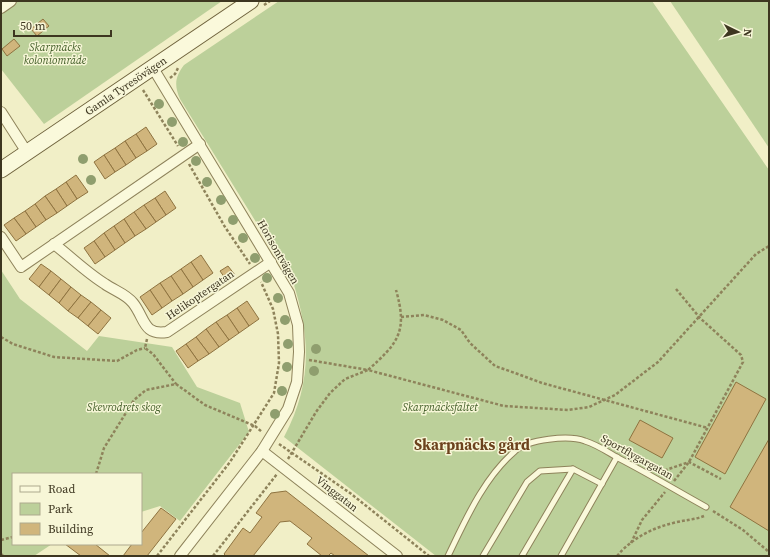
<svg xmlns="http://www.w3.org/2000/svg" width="770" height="557" font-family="'Source Serif 4',serif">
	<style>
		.green { fill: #bcd09a }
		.building { fill: #d0b57c; stroke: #8e7340 }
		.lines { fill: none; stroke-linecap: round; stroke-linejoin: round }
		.lane-casing { stroke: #8e835b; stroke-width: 7 }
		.street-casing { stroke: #8e835b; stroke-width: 12 }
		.secondary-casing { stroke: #70643e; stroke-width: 17 }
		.path { stroke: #8e835b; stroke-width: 2.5; stroke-dasharray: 3 2; stroke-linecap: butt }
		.lane { stroke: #faf9db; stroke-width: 5 }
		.street { stroke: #faf9db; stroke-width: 10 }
		.secondary { stroke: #faf9db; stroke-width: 15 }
		.tree { fill: #8f9e6e }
		.labels { text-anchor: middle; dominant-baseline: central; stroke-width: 3; stroke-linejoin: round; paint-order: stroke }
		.park-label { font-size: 11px; font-style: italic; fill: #3f5b25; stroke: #f7f6d7 }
		.street-label { font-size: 11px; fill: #3d3620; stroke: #f7f6d7 }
		.district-label { font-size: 15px; font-weight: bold; fill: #6c421d; stroke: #f7f6d7 }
	</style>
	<rect width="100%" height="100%" fill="#f1efc7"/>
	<g class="green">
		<path d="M1,1H222L44,124L1,69Z"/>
		<path d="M279,1H652L769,170V556H436L284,437C312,384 311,338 293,282L180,99C174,85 175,77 184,65Z"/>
		<path d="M670,1H769V148Z"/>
		<path d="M1,270L20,299L87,351L99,336L172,347L197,387L240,403L249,432L180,521L160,506L141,512V474H13V544H52L34,556H1Z"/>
	</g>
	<g class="building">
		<path d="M43,19L49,26L37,36L31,29Z"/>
		<path d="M14,39L20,46L7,56L2,49Z"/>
		<path d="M146,127L157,144L147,151L136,134Z"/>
		<path d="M136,134L147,151L136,158L125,141Z"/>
		<path d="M125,141L136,158L126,165L115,148Z"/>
		<path d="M115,148L126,165L115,172L104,155Z"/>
		<path d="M104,155L115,172L105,179L94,162Z"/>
		<path d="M76,175L88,192L77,199L66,182Z"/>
		<path d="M66,182L77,199L67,206L56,189Z"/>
		<path d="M56,189L67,206L57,213L45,196Z"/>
		<path d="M165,191L176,208L166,215L155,198Z"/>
		<path d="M45,196L57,213L46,220L35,204Z"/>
		<path d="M155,198L166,215L156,222L144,205Z"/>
		<path d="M35,204L46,220L36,227L25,211Z"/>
		<path d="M144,205L156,222L146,229L134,212Z"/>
		<path d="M25,211L36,227L26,234L14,218Z"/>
		<path d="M134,212L146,229L135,236L124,219Z"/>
		<path d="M14,218L26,234L16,241L4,225Z"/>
		<path d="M124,219L135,236L125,243L114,226Z"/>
		<path d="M114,226L125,243L115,250L104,233Z"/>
		<path d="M104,233L115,250L105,257L94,241Z"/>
		<path d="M94,241L105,257L95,264L84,248Z"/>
		<path d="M201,255L213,273L203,280L191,262Z"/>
		<path d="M191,262L203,280L193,287L181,269Z"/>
		<path d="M41,264L51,271L39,287L29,279Z"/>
		<path d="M228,266L235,275L227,281L220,271Z"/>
		<path d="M181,269L193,287L183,294L171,276Z"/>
		<path d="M51,271L61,279L49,295L39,287Z"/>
		<path d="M171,276L183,294L172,301L160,283Z"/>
		<path d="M61,279L71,287L59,303L49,295Z"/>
		<path d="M160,283L172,301L162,308L150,290Z"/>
		<path d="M71,287L81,295L68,311L59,303Z"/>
		<path d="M150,290L162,308L152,315L140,297Z"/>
		<path d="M81,295L91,302L78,318L68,311Z"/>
		<path d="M247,301L259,319L249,326L237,308Z"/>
		<path d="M91,302L101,310L88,326L78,318Z"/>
		<path d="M237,308L249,326L239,333L227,315Z"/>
		<path d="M101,310L111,318L98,334L88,326Z"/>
		<path d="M227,315L239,333L229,340L216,322Z"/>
		<path d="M216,322L229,340L219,347L206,329Z"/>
		<path d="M206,329L219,347L209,354L196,337Z"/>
		<path d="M196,337L209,354L198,361L186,344Z"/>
		<path d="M186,344L198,361L188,368L176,351Z"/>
		<path d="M736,382L766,399L725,474L695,457Z"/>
		<path d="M640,420L673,438L662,458L629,440Z"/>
		<path d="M769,439V531L730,507Z"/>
		<path d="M286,491L369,556H335L331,553L328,556H322L307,544L312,538L290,521L280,522L253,556H226L224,554L243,528L250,533L262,517L256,513L271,493Z"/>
		<path d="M161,508L176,519L147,556H123L132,544H141V533Z"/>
		<path d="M65,544H95L110,556H81Z"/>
	</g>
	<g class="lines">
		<defs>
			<g id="lane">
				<path d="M448,556C466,519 483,479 515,451C528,439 569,435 585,441C598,445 609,453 620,459C649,474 677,491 706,507"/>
				<path d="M483,556L527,482L540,471L573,469L602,484"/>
				<path d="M522,556L573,469"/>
				<path d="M561,556L617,457"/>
			</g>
			<g id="street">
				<path d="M1,8L11,1"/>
				<path d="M153,68L289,293L298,325L299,352L297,382L288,409L262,451L180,556"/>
				<path d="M1,112L28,154"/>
				<path d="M1,237L21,267L200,144"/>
				<path d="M54,244C71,257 87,273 105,284C115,291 126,294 133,303C145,318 143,336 167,332L271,262"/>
				<path d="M262,451L397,556"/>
			</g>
			<path id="secondary" d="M1,170L251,1"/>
		</defs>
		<use href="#lane" class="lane-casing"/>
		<use href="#street" class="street-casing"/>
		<use href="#secondary" class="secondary-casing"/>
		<g class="path">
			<path d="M264,5L270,1"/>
			<path d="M170,78L175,74L178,68"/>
			<path d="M143,90L178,146"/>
			<path d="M189,164L225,227L250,264"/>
			<path d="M401,317L424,315L443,320L461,330L470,343L495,366L515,373L542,383L708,428"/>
			<path d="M1,337L13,344L54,357L117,361L137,350L145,348"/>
			<path d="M147,339L145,348L153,354L176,384"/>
			<path d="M309,360L368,370C398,343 408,332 396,290"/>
			<path d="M279,444L350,493L429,556"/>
			<path d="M288,459L316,412L330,393L345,379L368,370L504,406L568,410L589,407L615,395L658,362L756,254L769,246"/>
			<path d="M660,472L689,462L721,479"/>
			<path d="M96,474L104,448L134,400L146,390L176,384L205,405L255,426L262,432"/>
			<path d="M674,481L689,462L743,362L741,355L700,318L676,289"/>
			<path d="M713,511L743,530L769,552"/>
			<path d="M1,540L13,537"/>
			<path d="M631,543L642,520L665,492"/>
			<path d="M1,554L3,556"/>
			<path d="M157,556L230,462L274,393L279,363L278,334L273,309L261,282"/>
			<path d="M213,556L277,474"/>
			<path d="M617,556C631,539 652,528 673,523C684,520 694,520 704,516"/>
		</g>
		<use href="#lane" class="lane"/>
		<use href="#street" class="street"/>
		<use href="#secondary" class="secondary"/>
	</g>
	<g class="tree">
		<circle cx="159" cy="104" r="5"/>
		<circle cx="172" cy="122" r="5"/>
		<circle cx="183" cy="142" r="5"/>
		<circle cx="83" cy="159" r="5"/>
		<circle cx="196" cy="161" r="5"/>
		<circle cx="91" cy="180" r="5"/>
		<circle cx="207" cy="182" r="5"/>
		<circle cx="221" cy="200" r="5"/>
		<circle cx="233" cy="220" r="5"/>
		<circle cx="243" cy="238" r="5"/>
		<circle cx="255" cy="258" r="5"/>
		<circle cx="267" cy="278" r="5"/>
		<circle cx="278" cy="298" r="5"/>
		<circle cx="285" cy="320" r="5"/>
		<circle cx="288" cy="344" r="5"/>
		<circle cx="316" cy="349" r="5"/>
		<circle cx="287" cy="367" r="5"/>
		<circle cx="314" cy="371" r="5"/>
		<circle cx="282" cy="391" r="5"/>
		<circle cx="275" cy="414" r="5"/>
	</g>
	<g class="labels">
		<g class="park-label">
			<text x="55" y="47">Skarpnäcks<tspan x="55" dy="13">koloniområde</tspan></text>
			<text x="124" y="407">Skevrodrets skog</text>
			<text x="440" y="407">Skarpnäcksfältet</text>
		</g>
		<g class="street-label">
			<text transform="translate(126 86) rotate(-34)">Gamla Tyresövägen</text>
			<text transform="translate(278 252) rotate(60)">Horisontvägen</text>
			<text transform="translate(200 295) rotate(-34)">Helikoptergatan</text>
			<text transform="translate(637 457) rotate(29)">Sportflygargatan</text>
			<text transform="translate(337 494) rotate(38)">Vinggatan</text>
		</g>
		<g class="district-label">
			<text x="472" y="444">Skarpnäcks gård</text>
		</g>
	</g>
	<rect width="770" height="557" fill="none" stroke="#3d3620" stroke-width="4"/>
	<rect x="12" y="473" width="130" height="72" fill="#f7f6d7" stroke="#ada98e"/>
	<rect x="20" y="486" width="20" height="6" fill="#faf9db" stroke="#ada98e"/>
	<text x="48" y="493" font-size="12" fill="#3d3620">Road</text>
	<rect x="20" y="503" width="20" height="12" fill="#bcd09a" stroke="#ada98e"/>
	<text x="48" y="513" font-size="12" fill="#3d3620">Park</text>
	<rect x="20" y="523" width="20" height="12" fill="#d0b57c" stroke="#ada98e"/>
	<text x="48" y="533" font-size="12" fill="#3d3620">Building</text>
	<g transform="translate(738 32) rotate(95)" stroke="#f7f6d7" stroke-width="3" paint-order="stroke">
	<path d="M0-3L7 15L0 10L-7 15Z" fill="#3d3620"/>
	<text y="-6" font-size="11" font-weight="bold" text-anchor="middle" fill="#3d3620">N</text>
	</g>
	<path d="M14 30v6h97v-6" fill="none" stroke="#3d3620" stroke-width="2"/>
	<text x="20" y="30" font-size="12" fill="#3d3620" stroke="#f7f6d7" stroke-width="3" paint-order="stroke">50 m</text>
</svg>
